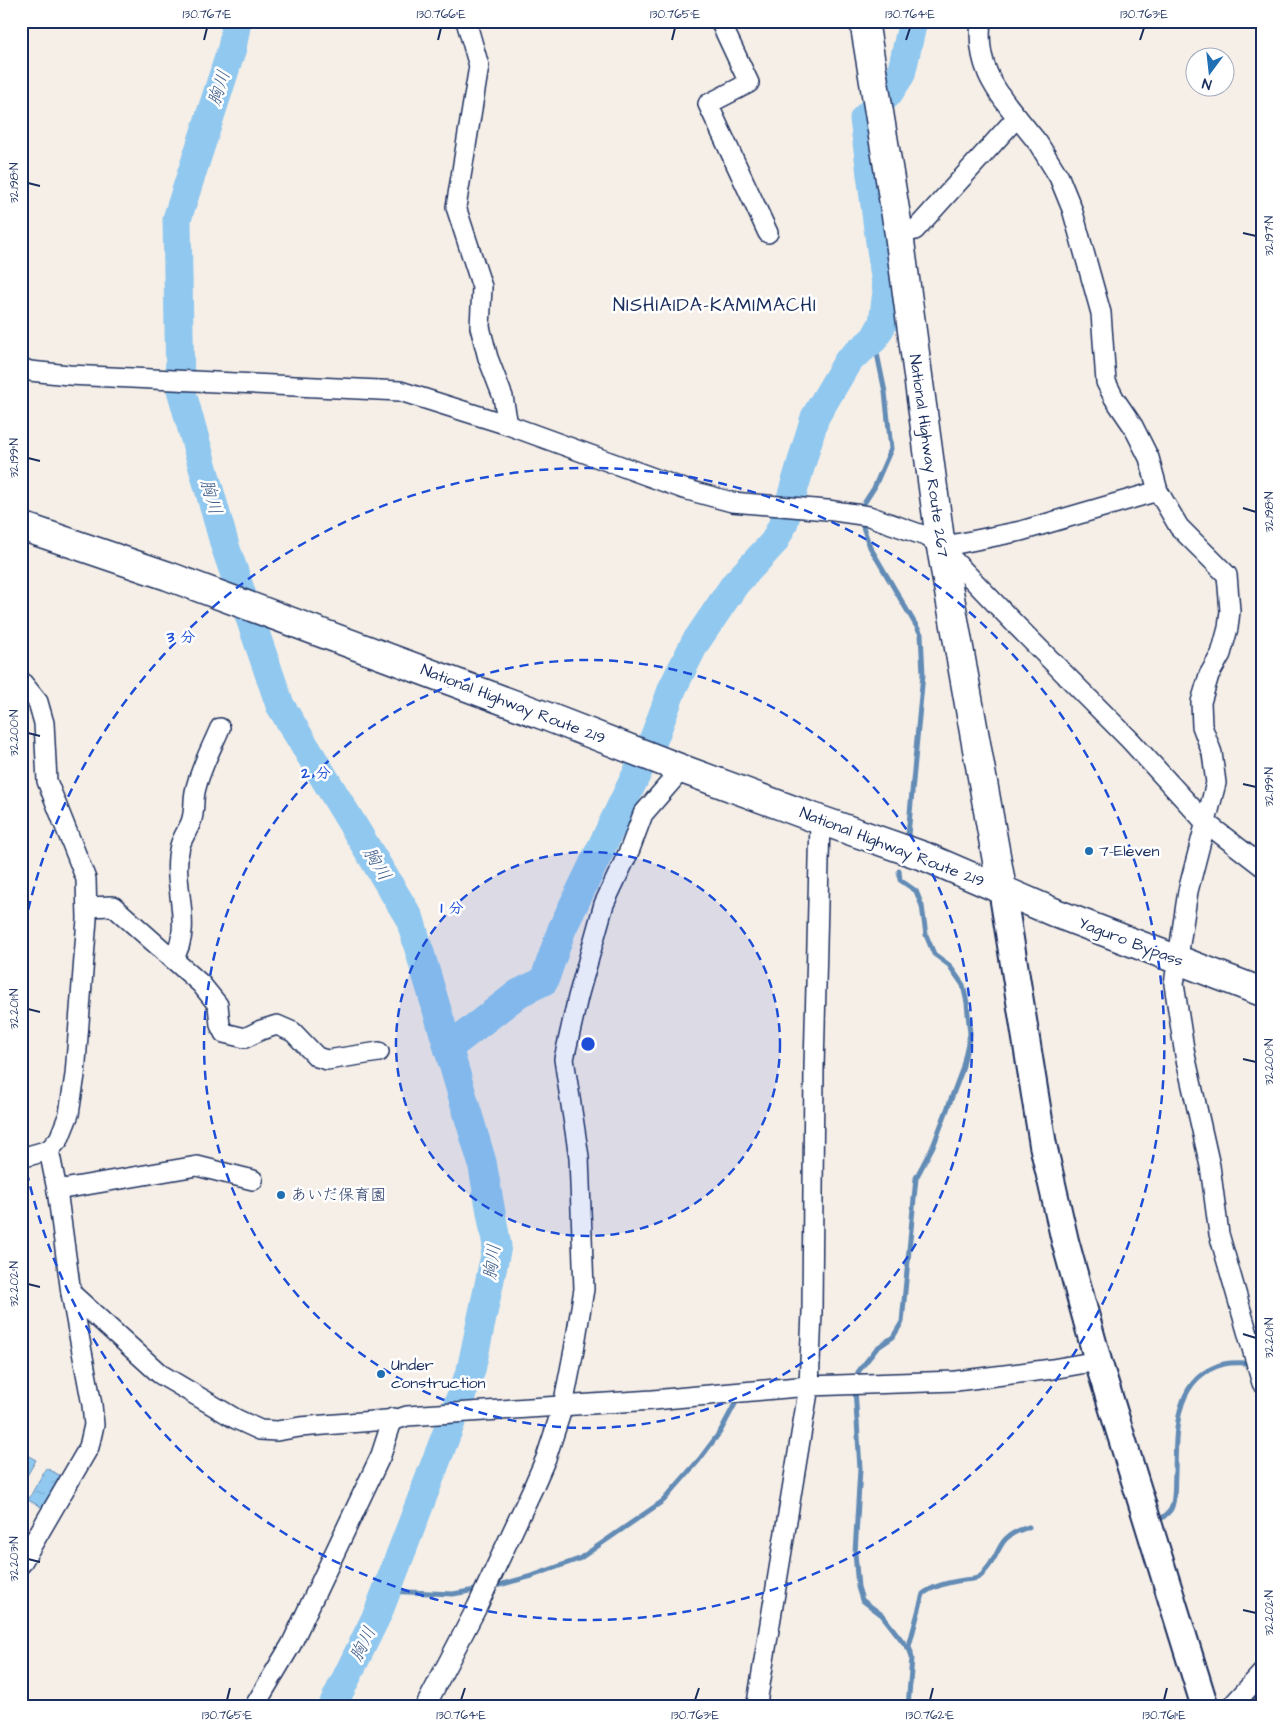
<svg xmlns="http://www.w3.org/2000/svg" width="1283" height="1728" font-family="'Architects Daughter','Klee One',sans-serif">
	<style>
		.water { fill: url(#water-ripples); stroke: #628bb5 }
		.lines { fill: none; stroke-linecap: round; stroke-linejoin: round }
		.stream { stroke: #628bb5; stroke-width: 5 }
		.river { stroke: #91c8ef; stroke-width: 29 }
		.street-casing { stroke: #1b2f5e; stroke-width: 22 }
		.secondary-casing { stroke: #1b2f5e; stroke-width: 30 }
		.highway-casing { stroke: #1b2f5e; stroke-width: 31 }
		.street { stroke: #fff; stroke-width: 19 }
		.secondary { stroke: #fff; stroke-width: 26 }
		.highway { stroke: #fff; stroke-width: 28 }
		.ticks { fill: none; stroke: #1b2f5e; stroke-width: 2 }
		.ring { fill: none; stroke: #1d4ed8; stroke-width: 2.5; stroke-dasharray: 9 6 }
		.poi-dot { fill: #1f6fb2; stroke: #fff; stroke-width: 2 }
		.labels { text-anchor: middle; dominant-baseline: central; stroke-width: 5; stroke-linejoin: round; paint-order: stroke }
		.street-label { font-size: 16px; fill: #1b2f5e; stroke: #fff }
		.poi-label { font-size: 16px; fill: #1b2f5e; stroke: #fff; text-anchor: start }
		.water-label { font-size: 18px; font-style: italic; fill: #3e5d8a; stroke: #fff }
		.quarter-label { font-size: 19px; letter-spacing: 1px; fill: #1b2f5e; stroke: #fff }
		.centre { fill: #1d4ed8; stroke: #fff; stroke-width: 2.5 }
		.ring-label { font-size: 15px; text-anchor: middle; font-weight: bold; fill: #1d4ed8; stroke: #fff; stroke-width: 5; stroke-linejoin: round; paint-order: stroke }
		.neatline { fill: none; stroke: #1b2f5e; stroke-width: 2 }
		.ticks-label { font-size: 12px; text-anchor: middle; fill: #1b2f5e }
	</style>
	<defs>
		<pattern id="water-ripples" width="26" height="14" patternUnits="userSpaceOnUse" patternTransform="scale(1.25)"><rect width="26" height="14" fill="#91c8ef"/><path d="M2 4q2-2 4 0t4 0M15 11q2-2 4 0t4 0" fill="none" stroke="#7caccf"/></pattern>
	</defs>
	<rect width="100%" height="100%" fill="#f6efe7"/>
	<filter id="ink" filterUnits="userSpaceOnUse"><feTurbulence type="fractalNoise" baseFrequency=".02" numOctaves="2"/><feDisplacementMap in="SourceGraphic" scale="10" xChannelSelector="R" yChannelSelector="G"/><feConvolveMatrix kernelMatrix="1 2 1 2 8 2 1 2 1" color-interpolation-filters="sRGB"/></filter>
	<g filter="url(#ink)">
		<g class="water">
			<path d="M21,1452L36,1460L21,1486Z"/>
			<path d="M46,1468L63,1477L45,1509L28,1500Z"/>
		</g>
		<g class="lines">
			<g class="stream">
				<path d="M874,339L885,392L891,449L874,488L863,505V527L870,547L921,634L923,674L908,835"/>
				<path d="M857,1380L858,1372L877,1348L893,1337L902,1322L916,1178L934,1144L962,1070L970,1034L967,1003L963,985L949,965L934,954L926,935L922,906L916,891L900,880L899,871"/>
				<path d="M855,1389L860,1469L855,1553L858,1587L862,1600L882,1615L911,1652"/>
				<path d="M1160,1520C1163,1517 1169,1513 1171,1509C1176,1500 1174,1484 1175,1474C1176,1432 1173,1377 1224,1364C1233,1362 1243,1363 1251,1363"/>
				<path d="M492,1587L532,1576L579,1559L663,1501L699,1460L720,1432L736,1402L742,1401"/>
				<path d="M386,1591L453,1594L481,1589"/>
				<path d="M908,1707L912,1658L909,1646L923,1594C934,1585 950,1582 964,1580C968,1579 975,1580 979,1577C981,1576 983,1574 984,1572C1004,1551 994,1537 1029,1527"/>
			</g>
			<g class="river">
				<path d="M237,21L232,48L177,219L180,386L225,546L280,705L410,919L482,1162L497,1246L471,1370L378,1613L332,1707"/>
				<path d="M448,1048L519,993L544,981L562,929L654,738L673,687L695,643L735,584L774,542L784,522L815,417L848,361L874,339L883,323L887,291L877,221L864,119L888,94L901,74L913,21"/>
			</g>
			<defs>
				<g id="street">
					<path d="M466,21L479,66L456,207L482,287L480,327L488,358L503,397L508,425"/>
					<path d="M720,21L749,83L708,104L768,233"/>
					<path d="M1017,117L1038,143L1059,177L1072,209L1101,313L1106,382L1114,398L1133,426L1149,458L1158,491L1179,527L1227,575L1230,611L1228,628L1221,654L1209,675L1201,702L1202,726L1212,753L1216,783L1188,891L1174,984L1185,1055L1210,1166L1219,1234L1262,1383"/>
					<path d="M899,234L915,230L1017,117C992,87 976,62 981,21"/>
					<path d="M21,368L30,371L69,375L400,391L508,425L684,489L732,502L827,510L869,516L928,537L941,547L1016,625L1130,740L1205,822L1262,866"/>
					<path d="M941,547L1021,531L1158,491"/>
					<path d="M21,681L38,702L44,723L47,781L86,879L87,919L75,1075L69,1114L59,1139L49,1150L21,1158"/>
					<path d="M87,907L113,906L201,984L218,1005L220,1025L224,1033L245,1038L261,1030L277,1025L293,1032L317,1057L327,1060L379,1052"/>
					<path d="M173,959C195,926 170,882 180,846C182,838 188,830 191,822C195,812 193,802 195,792C199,771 212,747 220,728"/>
					<path d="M57,1190L197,1166L253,1180"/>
					<path d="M71,1293L160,1374L236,1419L260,1430L277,1431L300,1427L398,1419L407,1416L653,1400L809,1386L956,1381L1052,1369L1098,1361"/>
					<path d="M21,1564L89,1447L94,1425L92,1405L71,1293L57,1190L49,1150"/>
					<path d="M254,1707L291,1645L381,1455L393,1418"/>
					<path d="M425,1707L477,1607L532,1490L546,1458L563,1406L574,1350L584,1289L579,1157L564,1059L578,997L604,904L630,849L643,814L682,769"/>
					<path d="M761,1707L757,1703L809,1386L812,1312L814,1068L820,820"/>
					<path d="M1231,1707L1262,1673"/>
				</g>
				<path id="secondary" d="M1002,889L1043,1145L1065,1241L1098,1361L1205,1707"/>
				<g id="highway">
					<path d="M864,21L899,234L941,547L1002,889"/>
					<path d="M21,526L168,576L548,717L682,769L820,820L926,857L1058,914L1262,992"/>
				</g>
			</defs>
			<use href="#street" class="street-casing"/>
			<use href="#secondary" class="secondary-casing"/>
			<use href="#highway" class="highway-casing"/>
			<use href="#street" class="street"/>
			<use href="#secondary" class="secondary"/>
			<use href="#highway" class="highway"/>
		</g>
	</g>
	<path class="ticks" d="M204,40L207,28M438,40L441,28M672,40L675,28M906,40L910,28M1140,40L1144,28M28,183L40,186M1243,233L1256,236M28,458L40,461M1243,508L1256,512M28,733L40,736M1243,784L1256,787M28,1009L40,1012M1243,1059L1256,1062M28,1284L40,1287M1243,1334L1256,1338M28,1559L40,1562M1243,1610L1256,1613M227,1700L230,1688M461,1700L465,1688M695,1700L699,1688M930,1700L933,1688M1164,1700L1167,1688"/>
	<circle cx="588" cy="1044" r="192" fill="#1d4ed8" fill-opacity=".12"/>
	<g class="ring">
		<circle cx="588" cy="1044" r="192"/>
		<circle cx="588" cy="1044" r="384"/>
		<path d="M22 939A576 576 0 1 1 22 1149"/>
	</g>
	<g class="poi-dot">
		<circle cx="1089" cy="851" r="5"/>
		<circle cx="281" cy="1195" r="5"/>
		<circle cx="381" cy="1374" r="5"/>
	</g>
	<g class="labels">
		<g class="street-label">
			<text transform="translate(929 456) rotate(82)">National Highway Route 267</text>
			<text transform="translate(513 704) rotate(21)">National Highway Route 219</text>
			<text transform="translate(892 847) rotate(21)">National Highway Route 219</text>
			<text transform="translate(1131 942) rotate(21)">Yaguro Bypass</text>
		</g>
		<g class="poi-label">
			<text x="1099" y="851">7-Eleven</text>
			<text x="291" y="1195">あいだ保育園</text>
			<text x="391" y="1365">Under<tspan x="391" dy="18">construction</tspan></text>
		</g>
		<g class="water-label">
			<text transform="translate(219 88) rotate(-72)">胸川</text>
			<text transform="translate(211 497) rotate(74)">胸川</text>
			<text transform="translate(377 864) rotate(59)">胸川</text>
			<text transform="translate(492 1262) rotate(-82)">胸川</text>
			<text transform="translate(363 1644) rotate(-64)">胸川</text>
		</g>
		<g class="quarter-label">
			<text x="715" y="305">NISHIAIDA-KAMIMACHI</text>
		</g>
	</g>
	<circle cx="588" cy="1044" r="8" class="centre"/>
	<g class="ring-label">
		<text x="181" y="642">3 分</text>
		<text x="316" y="778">2 分</text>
		<text x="452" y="913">1 分</text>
	</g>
	<rect width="1283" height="1728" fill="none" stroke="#fff" stroke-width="55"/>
	<g transform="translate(1210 72) rotate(195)"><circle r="24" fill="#ffffff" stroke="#a4acbf"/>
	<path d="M0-4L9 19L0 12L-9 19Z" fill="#1f6fb2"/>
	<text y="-8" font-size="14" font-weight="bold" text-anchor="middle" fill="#1b2f5e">N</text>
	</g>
	<rect x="28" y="28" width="1228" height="1672" class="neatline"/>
	<g class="ticks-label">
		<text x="207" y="18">130.767°E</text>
		<text x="441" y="18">130.766°E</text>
		<text x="675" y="18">130.765°E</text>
		<text x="910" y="18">130.764°E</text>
		<text x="1144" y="18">130.763°E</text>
		<text transform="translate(14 183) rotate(-90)" y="4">32.198°N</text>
		<text transform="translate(1269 236) rotate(-90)" y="4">32.197°N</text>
		<text transform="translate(14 458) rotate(-90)" y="4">32.199°N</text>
		<text transform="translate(1269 512) rotate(-90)" y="4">32.198°N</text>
		<text transform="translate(14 733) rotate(-90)" y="4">32.200°N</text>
		<text transform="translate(1269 787) rotate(-90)" y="4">32.199°N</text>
		<text transform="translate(14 1009) rotate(-90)" y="4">32.201°N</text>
		<text transform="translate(1269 1062) rotate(-90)" y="4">32.200°N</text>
		<text transform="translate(14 1284) rotate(-90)" y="4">32.202°N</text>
		<text transform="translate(1269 1338) rotate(-90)" y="4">32.201°N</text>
		<text transform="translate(14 1559) rotate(-90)" y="4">32.203°N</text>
		<text transform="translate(1269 1613) rotate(-90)" y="4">32.202°N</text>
		<text x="227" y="1719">130.765°E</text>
		<text x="461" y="1719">130.764°E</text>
		<text x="695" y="1719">130.763°E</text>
		<text x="930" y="1719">130.762°E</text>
		<text x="1164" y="1719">130.761°E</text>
	</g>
</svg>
